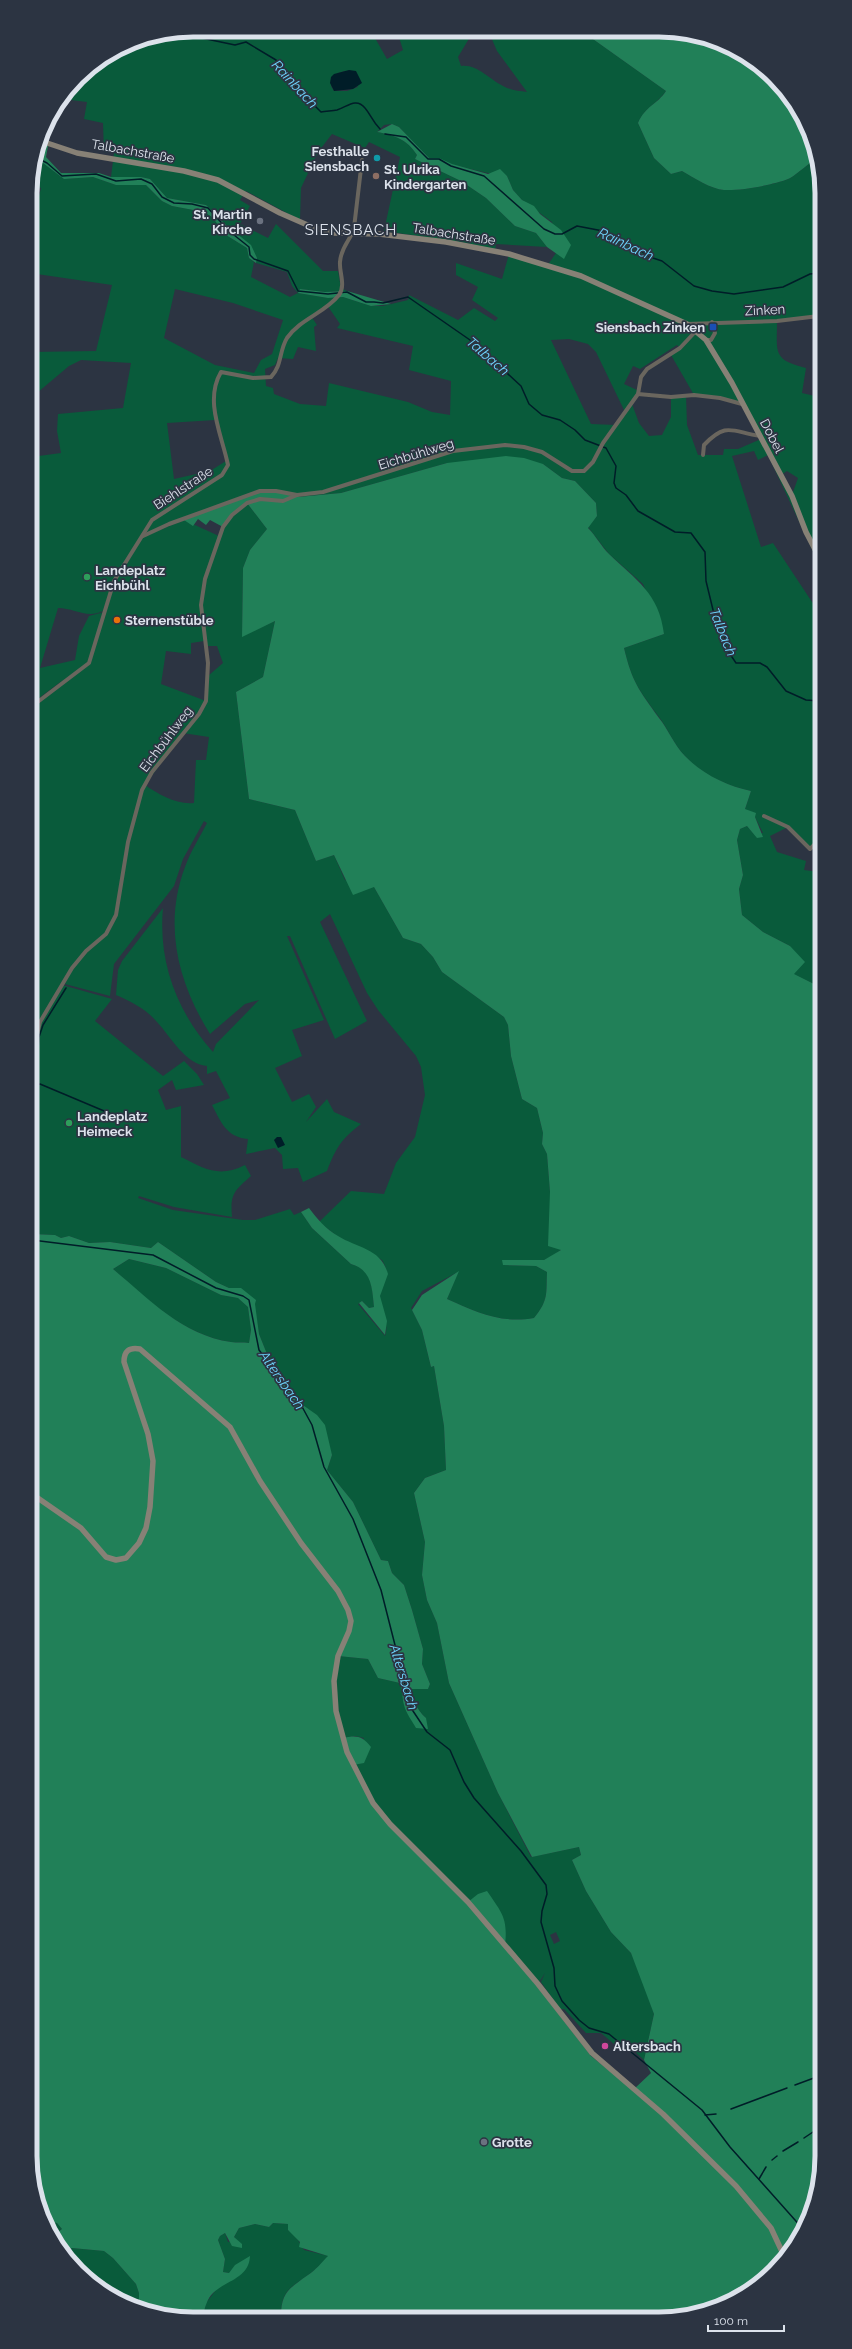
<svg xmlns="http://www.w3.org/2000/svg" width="852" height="2349" font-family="Raleway,sans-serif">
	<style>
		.green { fill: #095b3b; fill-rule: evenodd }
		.forest { fill: #218058; fill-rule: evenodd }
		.water { fill: #001d28 }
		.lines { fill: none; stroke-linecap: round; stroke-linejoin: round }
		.stream { stroke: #001d28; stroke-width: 1.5 }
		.street { stroke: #6a665e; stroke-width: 4 }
		.secondary { stroke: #878176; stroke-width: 5.5 }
		.culture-dot { fill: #0f9aa8; stroke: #2c3442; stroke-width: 1.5 }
		.education-dot { fill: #8d6e63; stroke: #2c3442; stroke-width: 1.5 }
		.worship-dot { fill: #6b7280; stroke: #2c3442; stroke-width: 1.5 }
		.transit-dot { fill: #1a4fb4; stroke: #2c3442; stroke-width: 1.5 }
		.leisure-dot { fill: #2e9e5b; stroke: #2c3442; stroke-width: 1.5 }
		.food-dot { fill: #e8710a; stroke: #2c3442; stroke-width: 1.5 }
		.hotel-dot { fill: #d1479c; stroke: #2c3442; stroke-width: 1.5 }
		.labels { text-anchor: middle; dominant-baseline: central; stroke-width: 3.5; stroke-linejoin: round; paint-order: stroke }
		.street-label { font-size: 13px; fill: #dce2eb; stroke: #2c3442 }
		.poi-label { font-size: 13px; font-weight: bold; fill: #dce2eb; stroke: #2c3442; text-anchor: start }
		.water-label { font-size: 14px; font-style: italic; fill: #6dd5fc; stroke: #2c3442 }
		.quarter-label { font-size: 15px; letter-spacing: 1px; fill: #dce2eb; stroke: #2c3442 }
		.rim { fill: none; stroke: #dce2eb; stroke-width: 5 }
	</style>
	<rect width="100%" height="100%" fill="#2c3442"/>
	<g class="green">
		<path d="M193,30L371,31L387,59L403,50L397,31L473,32L458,57L461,66C477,64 489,79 503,86C510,90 519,91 527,92L497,51L491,37L495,35L494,32H583L666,91C656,105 646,106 638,123L654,158L671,174L682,171C694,178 711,189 724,190C740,191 774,185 788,179C794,177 810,162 818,157L819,161V316L777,321C777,352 772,360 806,368L802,393L819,397V564L768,455L758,460L754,451L732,456L761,547L773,543L816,608L819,607L820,839L810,849L788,827L770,836L777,852L806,861L804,870L820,872V987L793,974L790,946L763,932L742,915L739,889L743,875L737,840L740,829L747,826L754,834L763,833L755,817L745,809L751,791C727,786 701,774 685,756C674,745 668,729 659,717C639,690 632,682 624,648L664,634L643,584L609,554L588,527L597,516L596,503L575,481L562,478L543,464L447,463L341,493L298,497L260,490L142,535L113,581L103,611C87,619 74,608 58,608L40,668L75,660L79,636L89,616L104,612L115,582L143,537L184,520L219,536L232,515L247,503L267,529L250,550L243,568L242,636L275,621L263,677L236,692L249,799L295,810L316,861L334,855L345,880L374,887L403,938L421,944L433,957L442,972L504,1017L508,1025L511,1056L522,1099L537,1108L543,1133L542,1144L547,1154L550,1192L561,1250C556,1253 550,1258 544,1260C528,1265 520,1256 503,1265L536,1266L547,1272C546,1293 549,1300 534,1318C501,1324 476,1312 447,1299L458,1272L422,1291L411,1308L422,1330L431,1367L434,1366L444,1426L446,1470L425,1478L414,1493L425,1542L422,1575L427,1600L437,1623L449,1683L498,1793L531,1857L579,1847L581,1855L572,1860L586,1891L611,1932L631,1953L640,1972L654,2014L644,2060L632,2049L621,2050L601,2033H586L564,2009H560L541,1982L545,1973L538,1984L468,1902L382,1814L352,1765L364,1738L355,1736L343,1738L334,1681L338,1656L368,1659L378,1678L400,1683L404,1692V1705L426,1718C416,1709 414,1701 410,1689H428L430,1684L422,1664L423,1649L412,1610L404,1585L392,1573L388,1561L381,1560L353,1502L327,1470L332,1455L316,1415L300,1403L271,1364L259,1334L254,1303L229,1288L216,1282L158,1242L151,1248L110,1242L89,1243L69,1236L61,1238L55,1235L32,1234L31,709L90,664L59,683L31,704V457L61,453L57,431L58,414L123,408L131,363L81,360L69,366L31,398V352L96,351L112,285L30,273V233L41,188L30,184V182L35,164L43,163L64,179L93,177L116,185H146L162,201L172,206L204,212L212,217L226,235L247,248L249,258L254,262L251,277L290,297L298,293L292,286L287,272L256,263L257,258L253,251L206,205L167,198L150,179L141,177H111L114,153L104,152L103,123L84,119L87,102L63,99L85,71L131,42ZM345,71L358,87L347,91H334L331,86L338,73ZM392,124L399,127L429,158C439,158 444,162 454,165C472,169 489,174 507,176L513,190L522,200L552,222L564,258L556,253L547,266L509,254L502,279L456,263V275L478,287L472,300L498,318L495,321L474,308L458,320L409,295L408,300L383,306H371L343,297L328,298L298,293L300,289L325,292L347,291L341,288L338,271H323L276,224L268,238L240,224L250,206L240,200L246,191L300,220L301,188L318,152L332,134L365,148L369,142L400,157L384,231L467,243L495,250L496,244L547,247L536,233L515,226L486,198L461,181L415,159L417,155C407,139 394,135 377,132L384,125ZM175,289L233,303L283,320L272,354L261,360L254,373L215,365L164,338ZM327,305L340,324L337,328L413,346L409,370L451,381L450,415L432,412L408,402L329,383L326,406L300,404L274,394L273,388L266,386L265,369L275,365L278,358L293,359L298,347L316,351L314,327L317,325L311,316ZM569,339L588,344L596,352L625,412L616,425L591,424L551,340ZM677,345L680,348L671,355L694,395L742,404L761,439L738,449H724L723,455H698L687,425L686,396L671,397V417L662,435L649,436L639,423L632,404L639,391L624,384L633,366L640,369ZM215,420L226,461L210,471L174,479L167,423ZM787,471L798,478L792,495L781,475ZM204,641L206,646H217L223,663L208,676L206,701L161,684L166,651L191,654V643ZM183,733L209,737L206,760H196L194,803C177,805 158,794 145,785ZM204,821L207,823C200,837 190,852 185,867C163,925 178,983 210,1034L245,1004L259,1000L216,1044L213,1052C177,1012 158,962 163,908L122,961L118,970L116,995C132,1002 146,1009 157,1022C171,1037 185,1064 207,1066V1074L216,1071L230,1098L212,1105C221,1122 226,1137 248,1139L246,1154L275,1148L282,1155L283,1169L298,1168L303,1182L327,1171C336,1148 341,1139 361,1124L334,1112L327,1099L306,1122L316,1107L309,1094L292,1102L275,1068L302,1056L292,1030L324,1020L287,936H290L335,1039L367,1021L320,922L330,914L367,993L378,1010L416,1056L421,1067L425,1095L415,1137L396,1163L384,1194L351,1191L319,1222L337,1236L382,1260C393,1278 381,1279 380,1296C379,1311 390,1321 385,1336L358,1304L362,1301L369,1308L374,1307C372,1288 373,1270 351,1264L312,1228L301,1212L294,1215L290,1209L255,1220H243L173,1210L138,1198L139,1196L174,1207L232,1217C230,1194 234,1191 251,1176L245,1165C219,1178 205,1169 181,1157V1106L166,1110L158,1090L172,1080L176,1090L204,1085L197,1074L184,1061L163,1076L95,1021L112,999L62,985L70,973L65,984L110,996L114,964L174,886L183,859ZM556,1932L560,1941L554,1944L550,1935Z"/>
		<path d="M129,1259L166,1268L221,1295L238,1298L248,1307L251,1330L249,1343C243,1342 237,1343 231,1342C183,1335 147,1299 113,1269Z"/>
		<path d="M32,1446L38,1459L32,1465Z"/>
		<path d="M46,2221L57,2223L62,2229L52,2237Z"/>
		<path d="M273,2223L288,2224V2230L295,2235L304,2250L329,2256C322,2262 316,2270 308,2275C290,2288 281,2291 281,2316H203L206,2303L235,2265L229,2273L223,2272L225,2259L218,2240L220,2236L225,2233L228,2242L237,2240L234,2237L239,2228L255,2224L269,2227Z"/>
		<path d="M72,2248L104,2251L113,2258L136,2284L139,2293V2309C109,2298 83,2278 63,2252Z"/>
	</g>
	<g class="forest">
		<path d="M583,32L691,33L740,52L775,78L805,120L818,157C810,162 794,177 788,179C773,185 740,191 724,190C711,189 694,178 682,171L671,174L654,158L638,123C646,105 657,105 666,91Z"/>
		<path d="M392,124L399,127L429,158H439L452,164L488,174L500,169L507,176L513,190L522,200L534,206L540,214L561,230L571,245L564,259L547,247L536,233L515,226L486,198L461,181L415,159L417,155C407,139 394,135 377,132Z"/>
		<path d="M41,143L48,146L46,157L61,173H99L111,177H141L150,179L167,198L206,205L227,226L251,245L257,258L256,263L249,258L247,248L226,235L212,217L204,212L172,206L162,201L146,185H116L93,177L64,179L43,163L35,164Z"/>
		<path d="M300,289L325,292L347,291L391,304L371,306L343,297L328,298L298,293Z"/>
		<path d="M506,456L524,458L543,464L562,478L575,481L596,503L597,516L588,528C596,536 601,546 609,554C636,580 659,593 664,634L624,648C632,682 639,690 659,718C668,729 674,745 685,756C702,774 727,786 751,791L745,809L756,813L755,817L763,837L757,838L747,826L740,829L737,840L743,875L739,889L742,915L763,932L790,946L805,962L794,974L820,987V1007L818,1010L820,1011L822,2167L810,2218L782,2263L741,2297L691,2316H281C281,2292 290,2288 308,2275C316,2270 322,2262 328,2256L299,2247L300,2242L288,2230V2224L273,2223L269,2227L255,2224L239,2228L234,2237L242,2244V2248L232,2246L225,2233L220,2236L218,2240L225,2259L223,2272L229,2273L235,2265L250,2256C249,2278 227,2280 213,2293C207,2299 205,2307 203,2316H162L152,2307V2313L139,2309V2293L136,2284L113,2258L104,2251L72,2248L63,2252L52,2237L62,2229L57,2223L46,2221L33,2188L32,1465L38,1459L32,1446V1234L55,1235L61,1238L69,1236L89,1243L110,1242L151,1248L158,1242L216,1282L229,1288H241L256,1300L255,1304L259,1334L271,1364L300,1403L317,1415L325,1425L332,1455L327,1470L353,1502L381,1560L388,1561L392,1573L404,1585L412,1610L423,1649L422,1664L430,1684L428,1689H410C414,1701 416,1709 426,1718L428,1729L416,1728C412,1721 406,1713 404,1705C402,1698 403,1691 400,1683L378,1678L368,1659L338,1656C331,1682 337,1713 343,1738C357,1735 362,1736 371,1747L364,1763L353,1765L373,1803L468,1902L478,1894L487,1891C502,1913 508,1918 505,1945L591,2056L633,2090L651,2073L644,2060L654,2014L631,1953L611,1932L586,1891L572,1860L581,1855L579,1847L532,1857L498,1793L449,1683L437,1623L427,1600L422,1575L425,1542L414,1493L425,1478L446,1470L444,1426L434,1366L431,1367L422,1330L412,1310L422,1295L459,1271L447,1299C476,1312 501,1324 534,1318C549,1300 546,1293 547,1272L536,1266L503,1265L502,1260H544L561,1250L548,1246L550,1192L547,1154L542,1144L543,1133L537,1108L522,1099L511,1056L508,1025L504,1017L442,972L433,957L421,944L403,938L374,887L353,895L334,855L316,861L295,810L249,799L236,692L263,677L275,621L242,637L243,568L250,550L267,529L247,503L238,509L223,527L210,520L206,525L198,519L193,526L184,520L260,492L275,491L298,497L341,493L447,463ZM129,1259L166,1268L221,1295L238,1298L248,1307L251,1330L249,1343C243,1342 237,1343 231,1342C182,1335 149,1299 113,1269Z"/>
		<path d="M309,1208C317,1219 326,1229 338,1236C357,1248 381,1248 388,1274L380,1296L387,1321L385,1335L359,1303L362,1301L369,1308L374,1307C372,1288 372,1270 351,1264L312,1228L301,1212Z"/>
	</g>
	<g class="water">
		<path d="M349,70L356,71L362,83L353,89L334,91L330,83L331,77L334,74Z"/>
		<path d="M277,1137H281L285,1145L278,1148L274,1140Z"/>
	</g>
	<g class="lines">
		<g class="stream">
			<path d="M178,33L235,45L246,42L276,60L291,78L296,87L321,112C326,111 332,111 337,110C347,107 356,97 365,108C371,115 372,121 380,129"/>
			<path d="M385,134L406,137L428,159H439L451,166L484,176L544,229L555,234H562L577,226L603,231L630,244L650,257L662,261L694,286L712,291L734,294L783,287L810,274L819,273"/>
			<path d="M37,158L47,163L62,176L96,174L116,181L141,179L152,184L162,197L174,203L192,204L208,208L229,231L249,247L250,255L254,259L288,271L298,291L328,294L347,292L366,302H374L383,303L408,297L470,340L496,363L521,386L529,404L542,415L560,420L575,430L585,440L606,448L616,466L614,483L616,488L626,495L638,511L675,532L691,533L705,552L706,581L714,614L723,625L726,648L736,663H760L767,667L786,691L806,700L820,701"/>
			<path d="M35,1085L39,1037L43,1025L66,988"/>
			<path d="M32,1094L34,1086L40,1084L116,1116"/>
			<path d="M32,1240L153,1255L216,1288L243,1296L249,1300L259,1350L300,1403L312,1425L324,1467L353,1519L381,1590L411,1708L427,1732L450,1750L464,1782L474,1798L521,1851L546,1885L547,1894L542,1911L541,1922L554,1968L555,1986L562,2001L579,2020L589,2028L609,2034L702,2110L730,2147L803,2229"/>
			<path d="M795,2085L822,2075"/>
			<path d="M731,2109L787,2088"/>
			<path d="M705,2115L716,2114"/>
			<path d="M804,2138L822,2126"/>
			<path d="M783,2151L798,2142"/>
			<path d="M772,2160L777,2156"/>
			<path d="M759,2179L766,2167"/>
		</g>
		<g class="street">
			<path d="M687,324L777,321L819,316"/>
			<path d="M706,340H711L715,333L712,322"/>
			<path d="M638,394L671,397L694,395L720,398L742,404"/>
			<path d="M703,455L704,445C727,421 732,432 760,436"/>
			<path d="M143,536L169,524L260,491H276L297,495"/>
			<path d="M31,707L89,663L114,581L152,520L222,475L228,465C222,435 204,401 221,372L253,378L271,377C282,366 279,351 287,338C300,319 325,313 339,295C346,285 339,272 340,262C341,246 351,240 354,228L362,160"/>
			<path d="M764,816L788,827L810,849L820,839"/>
			<path d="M32,1080L34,1047L40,1022L72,968L86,951L106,934L116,915L128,842L142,790L152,772L199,714L206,701L208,663L201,605L205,579L223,527L232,515L247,503L260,499L283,501L297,495L323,492L453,451L505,445L524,447L542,452L572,471H584L593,462L603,443L638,394L641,377L647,369L680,348L695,332"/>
		</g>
		<g class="secondary">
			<path d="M41,141L77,153L184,171L218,180L280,213L312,227L333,233L379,234L446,242L509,254L581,276L687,324L706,340L732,383L792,496L806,532L819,557"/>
			<path d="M32,1494L81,1528L106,1557L116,1560L126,1558L139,1543L146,1528L150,1507L153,1461L148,1434L124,1362C124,1351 129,1347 140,1349L230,1427L260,1481L301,1543L338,1591L348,1610L351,1621L349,1631L338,1656L334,1681L336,1711L347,1752L373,1803L390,1824L468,1902L538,1984L592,2053L663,2114L736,2186L771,2228L785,2258"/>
		</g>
	</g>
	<circle class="culture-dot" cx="377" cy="158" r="4"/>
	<circle class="education-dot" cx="376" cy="176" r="4"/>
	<g class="worship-dot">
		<circle cx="260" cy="221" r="4"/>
		<circle cx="484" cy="2142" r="4"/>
	</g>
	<rect class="transit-dot" x="709" y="323" width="8" height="8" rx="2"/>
	<g class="leisure-dot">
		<circle cx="87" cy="577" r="4"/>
		<circle cx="69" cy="1123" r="4"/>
	</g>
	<circle class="food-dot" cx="117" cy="620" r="4"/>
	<circle class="hotel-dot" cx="605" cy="2046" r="4"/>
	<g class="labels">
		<g class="street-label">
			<text transform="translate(133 151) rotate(10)">Talbachstraße</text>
			<text transform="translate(454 234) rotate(9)">Talbachstraße</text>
			<text transform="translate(765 310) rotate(-3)">Zinken</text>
			<text transform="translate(772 436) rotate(62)">Dobel</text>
			<text transform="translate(416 454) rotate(-17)">Eichbühlweg</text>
			<text transform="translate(183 488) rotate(-33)">Biehlstraße</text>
			<text transform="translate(166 739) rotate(-53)">Eichbühlweg</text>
		</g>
		<g class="poi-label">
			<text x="369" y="151" text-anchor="end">Festhalle<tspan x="369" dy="15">Siensbach</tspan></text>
			<text x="384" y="169">St. Ulrika<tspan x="384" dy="15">Kindergarten</tspan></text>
			<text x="252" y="214" text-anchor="end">St. Martin<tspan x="252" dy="15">Kirche</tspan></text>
			<text x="705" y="327" text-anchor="end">Siensbach Zinken</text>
			<text x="95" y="570">Landeplatz<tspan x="95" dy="15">Eichbühl</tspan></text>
			<text x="125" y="620">Sternenstüble</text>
			<text x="77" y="1116">Landeplatz<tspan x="77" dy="15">Heimeck</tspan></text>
			<text x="613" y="2046">Altersbach</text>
			<text x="492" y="2142">Grotte</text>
		</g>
		<g class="water-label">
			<text transform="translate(295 84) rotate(47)">Rainbach</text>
			<text transform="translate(626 244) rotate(25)">Rainbach</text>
			<text transform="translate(488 356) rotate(41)">Talbach</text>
			<text transform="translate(723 632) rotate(68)">Talbach</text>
			<text transform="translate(282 1380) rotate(55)">Altersbach</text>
			<text transform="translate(404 1677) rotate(73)">Altersbach</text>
		</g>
		<g class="quarter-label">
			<text x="351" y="230">SIENSBACH</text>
		</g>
	</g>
	<path d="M0 0H852V2349H0ZM193 37H659A156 156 0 0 1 815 193V2156A156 156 0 0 1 659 2312H193A156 156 0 0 1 37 2156V193A156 156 0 0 1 193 37Z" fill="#2c3442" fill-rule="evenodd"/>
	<path class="rim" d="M193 37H659A156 156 0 0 1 815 193V2156A156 156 0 0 1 659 2312H193A156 156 0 0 1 37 2156V193A156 156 0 0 1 193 37Z"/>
	<path d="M708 2325v6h76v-6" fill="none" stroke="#dce2eb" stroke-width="2"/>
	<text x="714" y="2325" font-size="12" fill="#dce2eb" stroke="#2c3442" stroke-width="3" paint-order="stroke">100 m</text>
</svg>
